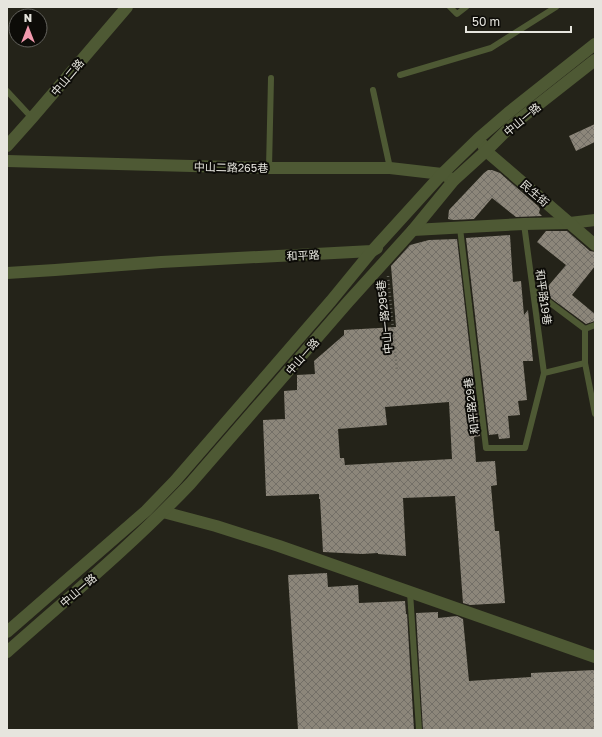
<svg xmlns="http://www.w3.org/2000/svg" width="602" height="737" font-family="'Golos Text','Noto Sans TC',sans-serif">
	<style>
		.building { fill: url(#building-cross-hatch); fill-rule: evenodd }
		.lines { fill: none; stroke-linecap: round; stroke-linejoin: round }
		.path { stroke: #65645b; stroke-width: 2.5; stroke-dasharray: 1 3; stroke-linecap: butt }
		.service { stroke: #4e5934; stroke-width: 6 }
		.minor { stroke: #4e5934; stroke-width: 12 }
		.tertiary { stroke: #4e5934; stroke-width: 12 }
		.labels { text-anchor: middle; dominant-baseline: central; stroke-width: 4; stroke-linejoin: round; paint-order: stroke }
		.street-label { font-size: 11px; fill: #e6e5de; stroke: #0d0c08 }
	</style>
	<defs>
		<pattern id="building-cross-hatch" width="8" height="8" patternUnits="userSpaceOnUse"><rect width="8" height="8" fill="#8c867a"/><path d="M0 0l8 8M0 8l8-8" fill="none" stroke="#736f67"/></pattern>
	</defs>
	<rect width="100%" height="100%" fill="#242319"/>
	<g class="building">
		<path d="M595,124V142L576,151L569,136Z"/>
		<path d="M488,170H492L500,173L538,206L540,209L539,213L542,216L516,217L492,198L474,219L453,220L448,219L449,210L484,173Z"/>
		<path d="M546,231H567L590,251L595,252V266L572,295L595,314V321L586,324L544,293V291L566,265L537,242Z"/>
		<path d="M510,235L513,282L521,281L524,315L528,310L533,361H523L527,400L518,401L520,415L508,416L510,438L499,439L498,434L489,435L466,238Z"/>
		<path d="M457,239L480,436L474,437L476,462L495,461L497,485L491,486L495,531H499L505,603L470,605L463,603L455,496L403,498L406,556L378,554V553L362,554L323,552L320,499H319V494L266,496L263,420L285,419L284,391L297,390V375L315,374L314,361L344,335V330L396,327L391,266L410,245L429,240ZM449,402L452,459L345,465L344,458H340L338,429L387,425L385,407Z"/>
		<path d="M327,573L328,587L358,585L359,603L405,601L406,614H407L414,730H298L288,575Z"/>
		<path d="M438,612V618L457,616L463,619L469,681L531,677V673L595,670V730H423L416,613Z"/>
	</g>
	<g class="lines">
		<path class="path" d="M388,276L397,371"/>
		<g class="service">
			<path d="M450,7L457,14L466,7"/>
			<path d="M400,75L491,48L556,7"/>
			<path d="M373,90L390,168"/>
			<path d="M7,91L32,118"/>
			<path d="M269,168L271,78"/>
			<path d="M524,224L544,373"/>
			<path d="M460,228L486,448H525L544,373L585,363"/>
			<path d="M533,290L585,329"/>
			<path d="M595,325L585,329V363L595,414"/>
			<path d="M410,592L419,730"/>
		</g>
		<g class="minor">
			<path d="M7,161L269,168H390L442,174L454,180"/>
			<path d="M413,230L524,224L570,223L595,220"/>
			<path d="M163,512L216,526L279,546L595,657"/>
		</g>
		<g class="tertiary">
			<path d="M483,145L486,151L595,245"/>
			<path d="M7,146L32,118L127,7"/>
			<path d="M7,273L55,270L161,262L372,251L377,248"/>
			<path d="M7,632L146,511L175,481L331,301L372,251L442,174L479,138L508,113L595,44"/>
			<path d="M7,652C69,597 133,544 190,484L348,302L413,230L454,180L486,151L511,126L595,60"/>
		</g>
	</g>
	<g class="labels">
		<g class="street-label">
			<text transform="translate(67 77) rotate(-50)">中山二路</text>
			<text transform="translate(522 119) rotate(-40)">中山一路</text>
			<text transform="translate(231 167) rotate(1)">中山二路265巷</text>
			<text transform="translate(535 193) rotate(41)">民生街</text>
			<text transform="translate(303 255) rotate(-3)">和平路</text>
			<text transform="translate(544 297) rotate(82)">和平路19巷</text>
			<text transform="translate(384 317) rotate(-96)">中山一路295巷</text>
			<text transform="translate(302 356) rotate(-49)">中山一路</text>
			<text transform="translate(471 406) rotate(-97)">和平路29巷</text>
			<text transform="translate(78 590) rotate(-41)">中山一路</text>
		</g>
	</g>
	<rect width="602" height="737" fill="none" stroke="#e6e5de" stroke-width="16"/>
	<g transform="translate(28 28)"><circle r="19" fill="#0d0c08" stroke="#64635e"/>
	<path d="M0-3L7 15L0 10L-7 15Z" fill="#f29aae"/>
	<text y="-6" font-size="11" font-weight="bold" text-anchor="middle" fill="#e6e5de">N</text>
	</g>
	<path d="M466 26v6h105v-6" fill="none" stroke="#e6e5de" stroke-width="2"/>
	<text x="472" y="26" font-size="12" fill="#e6e5de" stroke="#0d0c08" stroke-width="3" paint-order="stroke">50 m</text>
</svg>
